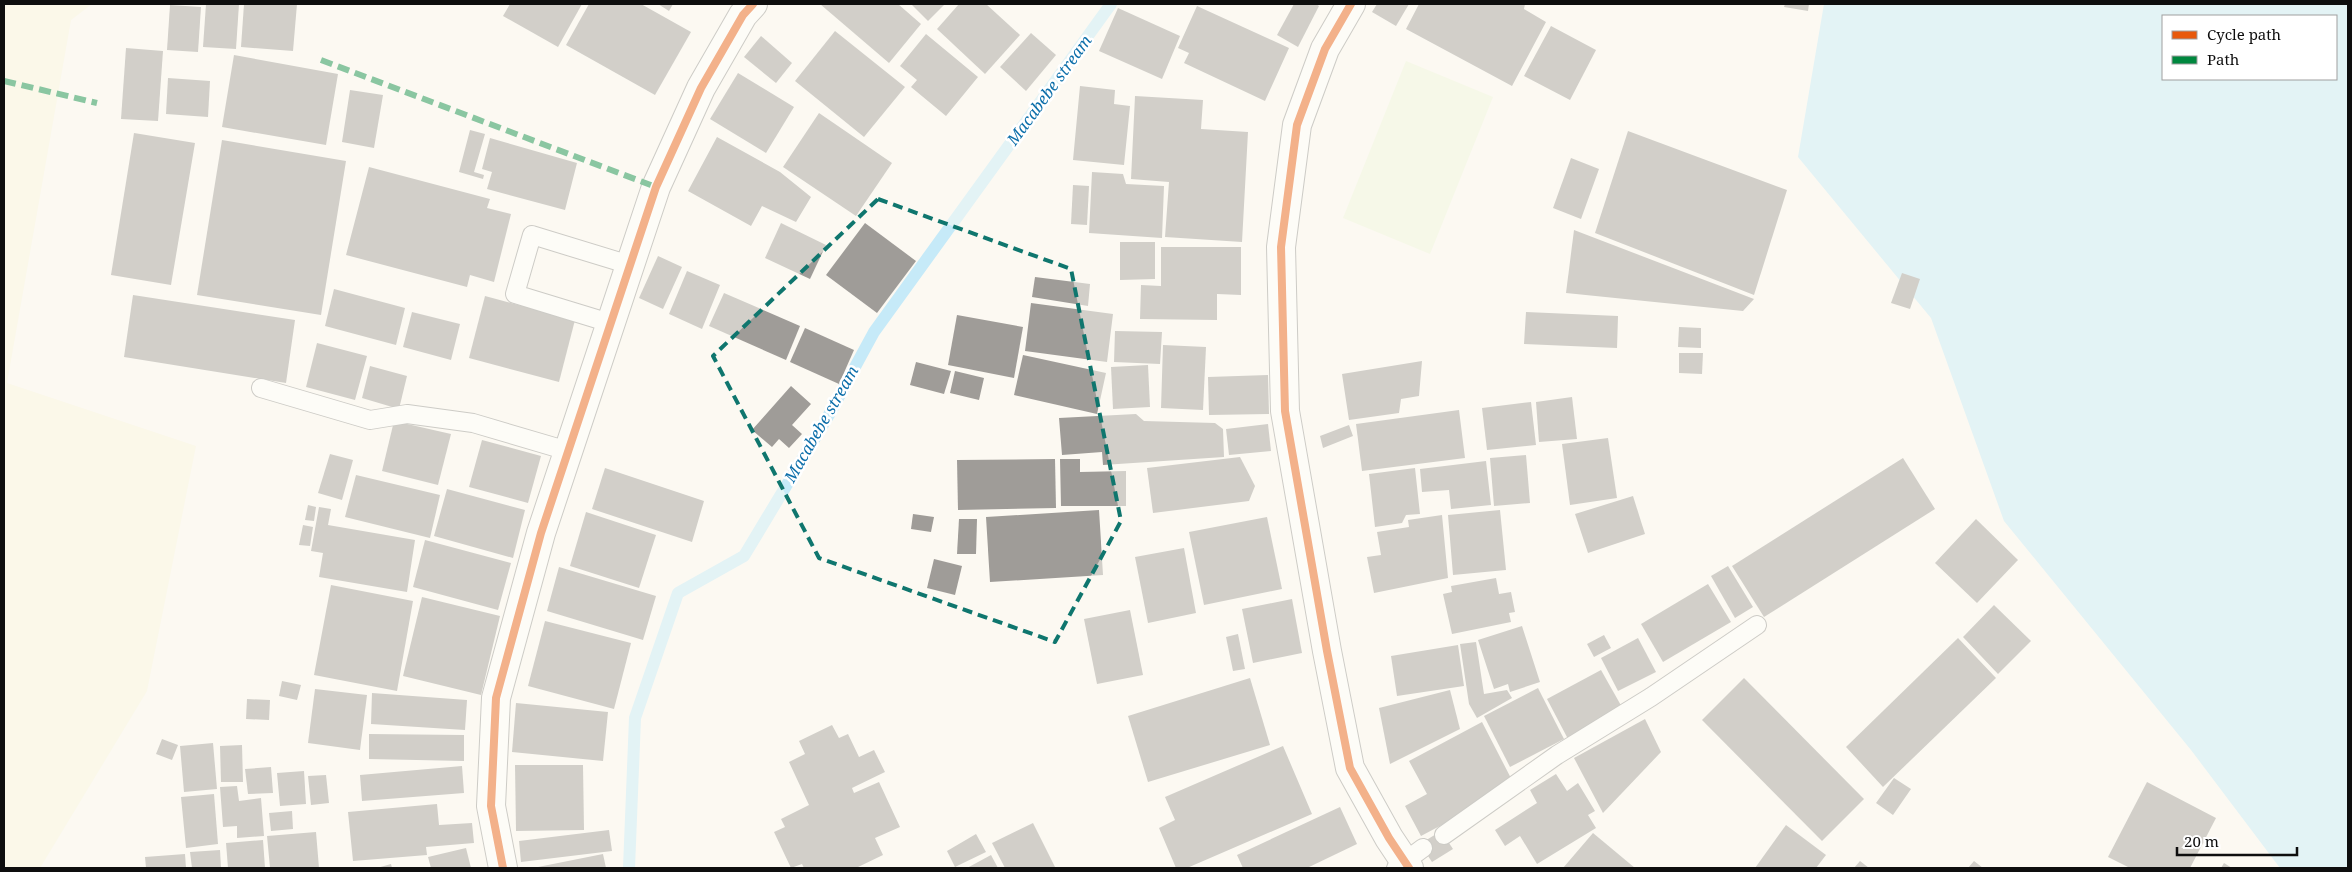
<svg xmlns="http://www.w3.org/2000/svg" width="2352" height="872" font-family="'Noto Serif',serif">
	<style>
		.farmland { fill: #faf5de }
		.pitch { fill: #f0f6db }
		.water { fill: #c6eaf8; fill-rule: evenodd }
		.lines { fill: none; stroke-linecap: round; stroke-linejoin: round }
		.stream { stroke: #c6eaf8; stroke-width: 12 }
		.building { fill: #9f9c98 }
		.service-casing { stroke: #959491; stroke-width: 20 }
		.minor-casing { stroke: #959491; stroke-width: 30 }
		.tertiary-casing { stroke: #959491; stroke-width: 30 }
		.service { stroke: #fffefd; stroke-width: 18 }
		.minor { stroke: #fffefd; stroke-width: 28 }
		.tertiary { stroke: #fffefd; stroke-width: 28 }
		.quiet { stroke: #00873e; stroke-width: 6; stroke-dasharray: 12 6; stroke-linecap: butt }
		.cycleway-casing { stroke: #fff; stroke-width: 11 }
		.cycleway { stroke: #e8590c; stroke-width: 8 }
		.marked { fill: none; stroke: #0f766e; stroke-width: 4; stroke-dasharray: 10 6; stroke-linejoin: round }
		.labels { text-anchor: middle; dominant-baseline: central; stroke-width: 5; stroke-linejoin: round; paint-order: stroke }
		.water-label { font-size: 16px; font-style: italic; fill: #0d6faa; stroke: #fff }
	</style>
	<rect width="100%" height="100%" fill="#fcf9f2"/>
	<path class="farmland" d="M4,4H92L71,20L7,383L196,446L147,691L40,868H4Z"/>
	<path class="pitch" d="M1406,61L1493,97L1430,254L1343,218Z"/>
	<path class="water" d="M1824,4H2348V868H2280L2191,750L2004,521L1931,318L1798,157ZM2163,16H2336V79H2163Z"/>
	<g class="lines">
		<path class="stream" d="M629,868L635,718L678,593L744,556L830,413L874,332L1111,4"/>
	</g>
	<g class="building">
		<path d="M206,4H239L236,49L203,47Z"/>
		<path d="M244,4H297L293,51L241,47Z"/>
		<path d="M510,4H582L558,47L503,16Z"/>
		<path d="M589,4H641L691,32L655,95L566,45Z"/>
		<path d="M658,4H673L669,11Z"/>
		<path d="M820,4H898L921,24L889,63Z"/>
		<path d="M911,4H945L928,21Z"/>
		<path d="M959,4H986L1020,35L985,74L937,29Z"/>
		<path d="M1294,4H1316L1319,6L1298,47L1277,35Z"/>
		<path d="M1377,4H1409L1396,26L1372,12Z"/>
		<path d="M1419,4H1525L1524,9L1546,22L1512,86L1406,29Z"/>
		<path d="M1785,4H1809L1808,11L1784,7Z"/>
		<path d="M170,5L201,7L198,52L167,50Z"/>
		<path d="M1197,6L1289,48L1265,101L1184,63L1189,53L1178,48Z"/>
		<path d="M1118,8L1180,36L1162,79L1099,51Z"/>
		<path d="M1551,26L1596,50L1570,100L1524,76Z"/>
		<path d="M835,31L905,87L864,137L795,81Z"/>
		<path d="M1031,33L1056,55L1026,91L1000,67Z"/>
		<path d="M926,34L978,77L946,116L911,87L917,80L900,66Z"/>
		<path d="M761,36L792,63L776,83L744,57Z"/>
		<path d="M126,48L163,51L158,121L121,119Z"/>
		<path d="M234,55L338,74L326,145L222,127Z"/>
		<path d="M738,73L794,107L766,153L710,119Z"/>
		<path d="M168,78L210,81L208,117L166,114Z"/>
		<path d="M1080,86L1115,90L1114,104L1130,106L1124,165L1073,160Z"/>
		<path d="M350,90L383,95L374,148L342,142Z"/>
		<path d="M1135,96L1203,100L1201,129L1248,132L1242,242L1165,237L1169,182L1131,179Z"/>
		<path d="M819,113L892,163L856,216L783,167Z"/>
		<path d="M470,130L485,134L474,172L484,175L483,179L459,172Z"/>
		<path d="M1628,131L1787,190L1754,295L1595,233Z"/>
		<path d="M134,133L195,143L171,285L111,275Z"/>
		<path d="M717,137L780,172L811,197L796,222L762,206L751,226L688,191Z"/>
		<path d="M490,138L577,163L565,210L487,189L492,172L482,169Z"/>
		<path d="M222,140L346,161L321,315L197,295Z"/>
		<path d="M1571,158L1599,169L1581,219L1553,208Z"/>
		<path d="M369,167L490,199L487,208L511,214L494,282L470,275L467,287L346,255Z"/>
		<path d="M1092,172L1123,174L1126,184L1164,186L1162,238L1089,233Z"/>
		<path d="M1073,185L1089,186L1087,225L1071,224Z"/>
		<path d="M781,223L826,245L810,279L765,258Z"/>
		<path d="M865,223L916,261L877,313L826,275Z"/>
		<path d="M1574,230L1754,299L1743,311L1566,293Z"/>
		<path d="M1120,242H1155V279L1120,280Z"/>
		<path d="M1161,247H1241V295L1217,294V320L1140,319L1141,285L1161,286Z"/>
		<path d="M658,256L682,267L663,309L639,298Z"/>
		<path d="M687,271L720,285L702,329L669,314Z"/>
		<path d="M1902,273L1920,279L1910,309L1891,303Z"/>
		<path d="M1035,277L1090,284L1088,306L1032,297Z"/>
		<path d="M334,289L405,308L396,345L325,326Z"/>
		<path d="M724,293L800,326L786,360L709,326Z"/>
		<path d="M133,295L295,320L286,383L124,357Z"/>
		<path d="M485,296L575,320L559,382L469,358Z"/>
		<path d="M1031,303L1113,314L1107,362L1025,351Z"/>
		<path d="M412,312L460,324L451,360L403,347Z"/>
		<path d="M1526,312L1618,316L1617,348L1524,344Z"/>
		<path d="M957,315L1023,327L1014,378L948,365Z"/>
		<path d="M1679,327L1701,328V348L1678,347Z"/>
		<path d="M805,328L854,350L839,384L790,362Z"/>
		<path d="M1115,331L1162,332L1160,364L1114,362Z"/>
		<path d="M317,343L367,356L355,400L306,387Z"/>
		<path d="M1163,345L1206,347L1203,410L1161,408Z"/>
		<path d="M1679,353H1703L1702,374L1679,373Z"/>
		<path d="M1023,355L1106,373L1097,414L1014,395Z"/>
		<path d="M1422,361L1419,396L1401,399L1399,413L1349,420L1342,374Z"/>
		<path d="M916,362L951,371L944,394L910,385Z"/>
		<path d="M1148,365L1150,407L1113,409L1111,367Z"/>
		<path d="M370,366L407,376L399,409L362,398Z"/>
		<path d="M955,371L984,378L979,400L950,393Z"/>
		<path d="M1268,375L1269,414L1209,415L1208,377Z"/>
		<path d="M791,386L811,404L792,425L802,434L789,448L779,439L772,447L752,430Z"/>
		<path d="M1572,397L1577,439L1539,442L1536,402Z"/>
		<path d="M1531,402L1536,445L1487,450L1482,408Z"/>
		<path d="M1459,410L1465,458L1362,471L1356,424Z"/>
		<path d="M1136,414L1144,421L1215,423L1223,429L1224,457L1103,465L1102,452L1062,455L1059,418Z"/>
		<path d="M394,421L451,434L438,485L382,471Z"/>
		<path d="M1268,424L1271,451L1229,455L1226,429Z"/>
		<path d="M1349,425L1353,436L1323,448L1320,436Z"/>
		<path d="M1608,438L1617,498L1570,505L1562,444Z"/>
		<path d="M482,440L541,456L528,503L469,487Z"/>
		<path d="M330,454L353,460L342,500L318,493Z"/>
		<path d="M1526,455L1530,503L1494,506L1490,458Z"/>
		<path d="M1240,457L1255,486L1249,501L1153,513L1147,468Z"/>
		<path d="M1903,458L1935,509L1764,617L1732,566Z"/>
		<path d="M1055,459L1056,508L958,510L957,460Z"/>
		<path d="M1060,459H1080V472L1126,471V506H1061Z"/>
		<path d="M1486,461L1491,505L1451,509L1449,490L1422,492L1420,469Z"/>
		<path d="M605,468L704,501L692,542L592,509Z"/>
		<path d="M1415,468L1420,514L1406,515L1402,523L1375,527L1369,474Z"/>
		<path d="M356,475L440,495L430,538L345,517Z"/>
		<path d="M447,489L525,510L513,558L434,536Z"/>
		<path d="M1633,496L1645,534L1588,553L1575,514Z"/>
		<path d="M308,505L316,507L314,521L305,520Z"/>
		<path d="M319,507L331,509L328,525L415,540L407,592L319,577L323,553L311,551Z"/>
		<path d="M1099,510L1103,575L990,582L986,517Z"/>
		<path d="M1500,510L1506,570L1453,575L1448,515Z"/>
		<path d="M586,512L656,535L639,588L570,566Z"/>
		<path d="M913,514L934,517L931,532L911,529Z"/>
		<path d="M1442,515L1448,578L1374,593L1367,557L1381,555L1377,532L1409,527L1408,520Z"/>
		<path d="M1267,517L1282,589L1204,605L1189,532Z"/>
		<path d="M959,519H977L976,554H957Z"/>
		<path d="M1976,519L2018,560L1977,603L1935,563Z"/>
		<path d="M303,525L313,527L310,546L299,545Z"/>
		<path d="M425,540L511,563L498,610L413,587Z"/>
		<path d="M1184,548L1196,613L1148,623L1135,557Z"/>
		<path d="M934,559L962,566L955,595L927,588Z"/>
		<path d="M1728,566L1753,607L1735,618L1711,576Z"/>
		<path d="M559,567L656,596L643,640L547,611Z"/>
		<path d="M1496,578L1499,594L1511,592L1515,612L1509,613L1511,622L1452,634L1443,594L1452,592L1451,586Z"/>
		<path d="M1708,584L1731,622L1663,662L1641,624Z"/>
		<path d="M331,585L413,601L397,691L314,675Z"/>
		<path d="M422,597L500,616L481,695L403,676Z"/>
		<path d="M1292,599L1302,653L1253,663L1242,609Z"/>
		<path d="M1994,605L2031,641L1998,674L1963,637Z"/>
		<path d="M1130,610L1143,675L1097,684L1084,619Z"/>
		<path d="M545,621L631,643L614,709L528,686Z"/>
		<path d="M1522,626L1540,682L1510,692L1508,684L1494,689L1478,640Z"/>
		<path d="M1238,634L1245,669L1233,671L1226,637Z"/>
		<path d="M1604,635L1611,648L1594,657L1587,644Z"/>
		<path d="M1638,638L1656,672L1618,691L1601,658Z"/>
		<path d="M1958,638L1996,678L1883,787L1846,747Z"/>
		<path d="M1476,642L1484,694L1507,690L1512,698L1477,718L1469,704L1460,644Z"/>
		<path d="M1458,645L1464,686L1397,696L1391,656Z"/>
		<path d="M1601,670L1623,709L1568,739L1547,699Z"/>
		<path d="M1250,678L1270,745L1148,782L1128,716Z"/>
		<path d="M1744,678L1864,799L1822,841L1702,720Z"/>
		<path d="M282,681L301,685L297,700L279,696Z"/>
		<path d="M1538,688L1564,739L1510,767L1484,716Z"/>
		<path d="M315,689L367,695L360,750L308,743Z"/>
		<path d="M1450,690L1460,729L1390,764L1379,708Z"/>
		<path d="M372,693L467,700L465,730L371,724Z"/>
		<path d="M247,699L270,700L269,720L246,719Z"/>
		<path d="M516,703L608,712L603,761L512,752Z"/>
		<path d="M1645,719L1661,752L1603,813L1574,758Z"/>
		<path d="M1482,722L1515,786L1421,836L1405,806L1427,794L1409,761Z"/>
		<path d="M832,725L839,738L848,734L859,757L874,750L885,772L852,788L854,793L879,782L900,827L875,838L883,855L856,868H804L802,864L791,868L774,832L785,827L781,819L809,805L789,762L805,754L799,741Z"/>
		<path d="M369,734L464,735V761L369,759Z"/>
		<path d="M162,739L178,745L172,760L156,754Z"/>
		<path d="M213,743L217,789L184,792L180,746Z"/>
		<path d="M242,745L243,782H221L220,746Z"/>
		<path d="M1283,746L1312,814L1187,868H1176L1159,828L1175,820L1165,797Z"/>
		<path d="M515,765H583L584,830L516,831Z"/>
		<path d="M462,766L464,793L362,801L360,775Z"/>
		<path d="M271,767L273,793L248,794L245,769Z"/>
		<path d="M304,771L306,804L280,806L277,773Z"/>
		<path d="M1556,774L1567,791L1578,783L1595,811L1588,815L1596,828L1537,864L1520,836L1505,846L1495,830L1537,803L1530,790Z"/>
		<path d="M326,775L329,803L311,805L308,776Z"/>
		<path d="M1894,778L1911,789L1893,815L1876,803Z"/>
		<path d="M2147,782L2216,818L2190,868H2130L2108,857Z"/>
		<path d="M237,786L239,801L261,798L264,836L237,838V826L223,827L220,787Z"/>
		<path d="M214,794L218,844L186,848L181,797Z"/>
		<path d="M437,804L439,825L472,823L474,843L426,847L427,855L353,861L348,812Z"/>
		<path d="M1340,807L1357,844L1307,868H1243L1237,855Z"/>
		<path d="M292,811L293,829L271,831L269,813Z"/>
		<path d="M1033,823L1055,867L1005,868L992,843Z"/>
		<path d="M1786,825L1826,855L1816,868H1755Z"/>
		<path d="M609,830L612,851L521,862L519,841Z"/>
		<path d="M1441,831L1453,849L1432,862L1420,844Z"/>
		<path d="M316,832L319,868H270L267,836Z"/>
		<path d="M1593,833L1635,868H1563Z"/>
		<path d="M976,834L986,852L955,867L947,851Z"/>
		<path d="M263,840L265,868H228L226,843Z"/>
		<path d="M466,848L471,868H431L428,857Z"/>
		<path d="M220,850L221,868H192L190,852Z"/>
		<path d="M185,854L186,868H146L145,857Z"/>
		<path d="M603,854L606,868H538V867Z"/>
		<path d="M991,855L998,868H967Z"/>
		<path d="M1860,861L1869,868H1854Z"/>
		<path d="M1974,861L1983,868H1968Z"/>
		<path d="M2224,863L2232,868H2221Z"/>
		<path d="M391,864L392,868H377Z"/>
	</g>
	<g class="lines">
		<defs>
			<g id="service">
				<path d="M610,323L515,294L532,235L630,265"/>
				<path d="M261,388L370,420L407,414L473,423L568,451"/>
				<path d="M1444,835L1557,755L1651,697L1757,625"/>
				<path d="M1396,868L1423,848"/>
			</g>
			<path id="minor" d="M503,868L491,806L496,698L541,533L656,187L701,88L743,15L753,4"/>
			<path id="tertiary" d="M1351,4L1325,49L1297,125L1281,247L1285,411L1327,651L1350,768L1389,838L1409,868"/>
		</defs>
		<use href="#service" class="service-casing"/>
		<use href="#minor" class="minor-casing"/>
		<use href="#tertiary" class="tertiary-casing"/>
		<use href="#service" class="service"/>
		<use href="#minor" class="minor"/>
		<use href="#tertiary" class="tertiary"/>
		<g class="quiet">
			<path d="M321,60L656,187"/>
			<path d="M4,81L97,103"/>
		</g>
		<defs>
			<g id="cycleway">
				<path d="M1351,4L1325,49L1297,125L1281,247L1285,411L1327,651L1350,768L1389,838L1409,868"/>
				<path d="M503,868L491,806L496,698L541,533L656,187L701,88L743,15L753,4"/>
			</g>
		</defs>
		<use href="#cycleway" class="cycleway-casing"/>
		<use href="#cycleway" class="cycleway"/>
	</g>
	<path d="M0 0H2352V872H0ZM878,199L1071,269L1121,521L1055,642L819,558L713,356Z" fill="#fcf9f2" fill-opacity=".55" fill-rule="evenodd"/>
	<path class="marked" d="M878,199L1071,269L1121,521L1055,642L819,558L713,356Z"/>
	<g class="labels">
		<g class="water-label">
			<text transform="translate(1049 90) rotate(-54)">Macabebe stream</text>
			<text transform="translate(821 424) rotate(-60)">Macabebe stream</text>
		</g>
	</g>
	<rect width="2352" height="872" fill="none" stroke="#0e0e0e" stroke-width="10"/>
	<rect x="2162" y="15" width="175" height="65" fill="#ffffff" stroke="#9f9f9f"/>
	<rect x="2172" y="31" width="25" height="8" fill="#e8590c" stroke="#9f9f9f"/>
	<text x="2207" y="40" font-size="15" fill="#0e0e0e">Cycle path</text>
	<rect x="2172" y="56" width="25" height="8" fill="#00873e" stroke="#9f9f9f"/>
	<text x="2207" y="65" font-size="15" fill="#0e0e0e">Path</text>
	<path d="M2177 847v8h120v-8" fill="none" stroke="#0e0e0e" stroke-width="2.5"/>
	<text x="2184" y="847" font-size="15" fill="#0e0e0e" stroke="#ffffff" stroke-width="4" paint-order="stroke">20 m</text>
</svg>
